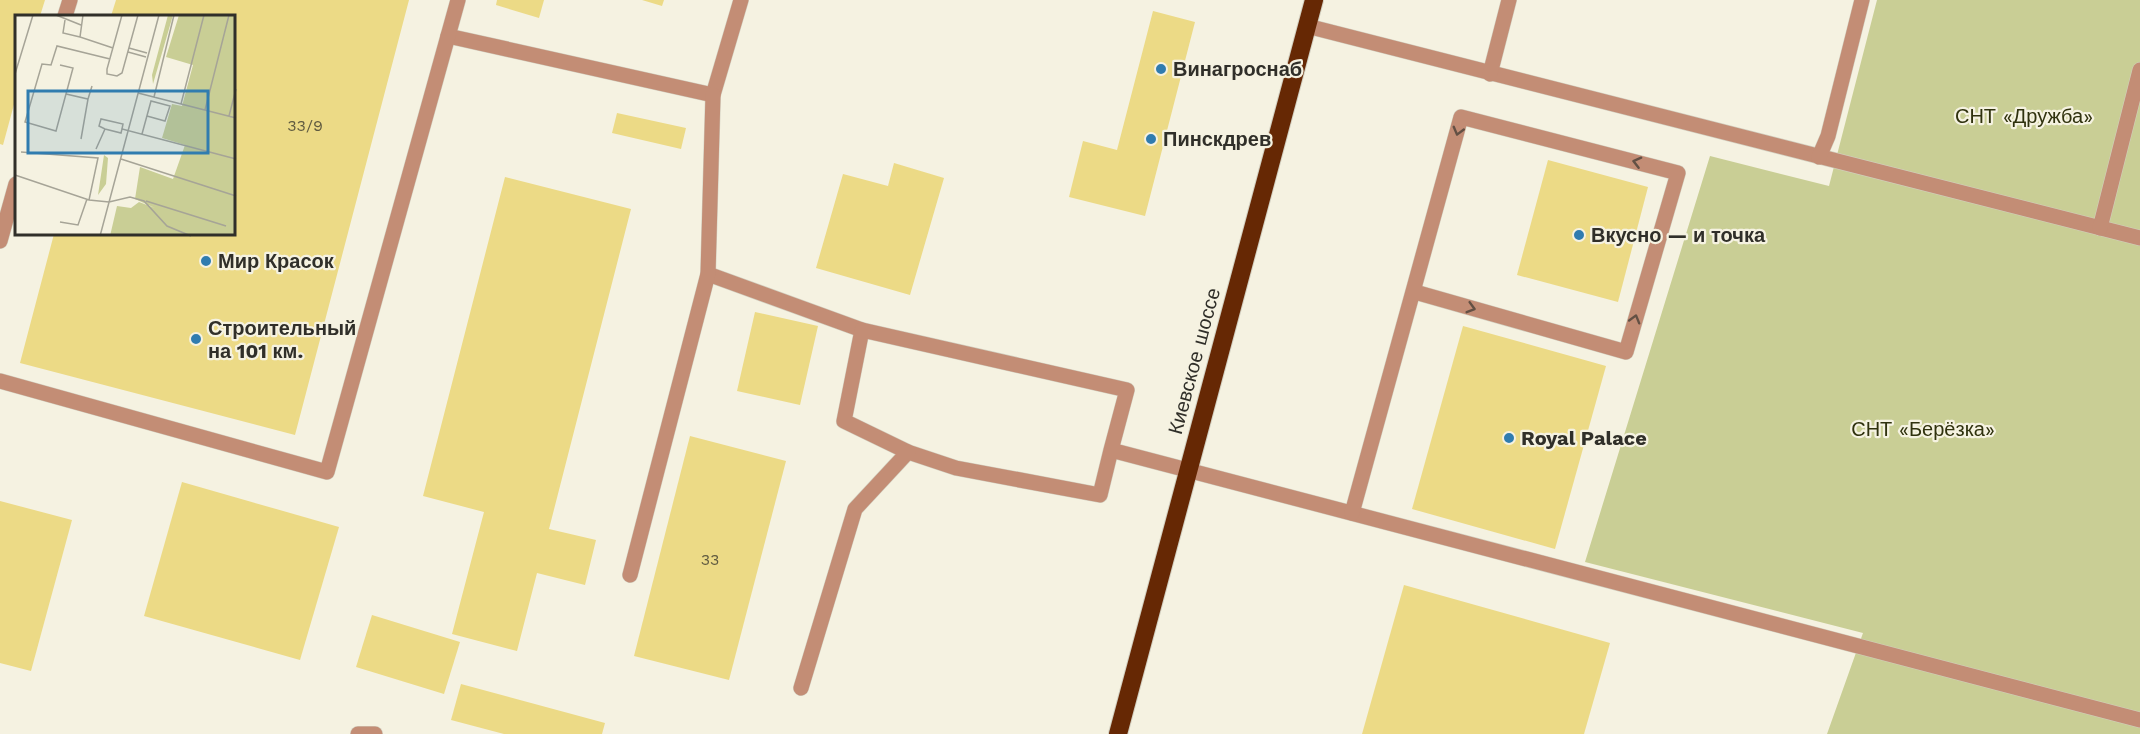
<svg xmlns="http://www.w3.org/2000/svg" width="2140" height="734" font-family="'Work Sans',sans-serif">
	<style>
		.green { fill: #c9ce95 }
		.building { fill: #ecda86 }
		.lines { fill: none; stroke-linecap: round; stroke-linejoin: round }
		.lane-casing { stroke: #d2cfc0; stroke-width: 16 }
		.highway-casing { stroke: #d2cfc0; stroke-width: 20 }
		.lane { stroke: #c38d75; stroke-width: 15 }
		.highway { stroke: #662804; stroke-width: 18 }
		.oneway { stroke: #635044 }
		.poi-dot { fill: #307caf; stroke: #f5f2e1; stroke-width: 2 }
		.labels { text-anchor: middle; dominant-baseline: central; stroke-width: 4.5; stroke-linejoin: round; paint-order: stroke }
		.number-label { font-size: 16px; fill: #5f5a40 }
		.poi-label { font-size: 20px; font-weight: bold; fill: #302f29; stroke: #f5f2e1; text-anchor: start }
		.park-label { font-size: 20px; fill: #30320e; stroke: #f5f2e1 }
		.street-label { font-size: 20px; fill: #302f29; stroke: #f5f2e1 }
		.inset-road { fill: none; stroke: #a6a497; stroke-width: 1.5 }
		.view { fill: #307caf; fill-opacity: 0.15; stroke: #307caf; stroke-width: 3 }
		.inset-edge { fill: none; stroke: #302f29; stroke-width: 3 }
	</style>
	<rect width="100%" height="100%" fill="#f5f2e1"/>
	<path class="green" d="M1877,0H2140V734H1827L1863,633L1585,562L1710,156L1829,186Z"/>
	<g class="building">
		<path d="M0,0H45L40,16H16V97L3,145L0,144Z"/>
		<path d="M116,0H409L295,435L20,363L54,234H234V16H111Z"/>
		<path d="M497,0H544L539,18L496,5Z"/>
		<path d="M642,0H664L662,6Z"/>
		<path d="M1153,11L1195,22L1145,216L1069,197L1083,141L1117,150Z"/>
		<path d="M617,113L686,128L681,149L612,133Z"/>
		<path d="M1548,160L1648,187L1618,302L1517,275Z"/>
		<path d="M894,163L944,178L910,295L816,268L843,174L888,186Z"/>
		<path d="M505,177L631,209L549,529L596,540L585,585L537,573L517,651L452,634L484,512L423,496Z"/>
		<path d="M755,312L818,326L800,405L737,391Z"/>
		<path d="M1463,326L1606,366L1555,549L1412,509Z"/>
		<path d="M690,436L786,461L729,680L634,656Z"/>
		<path d="M182,482L339,527L300,660L144,616Z"/>
		<path d="M0,501L72,520L31,671L0,663Z"/>
		<path d="M1404,585L1610,643L1584,734H1362Z"/>
		<path d="M372,615L460,642L444,694L356,667Z"/>
		<path d="M461,684L605,723L602,734H504L451,720Z"/>
	</g>
	<g class="lines">
		<defs>
			<g id="lane">
				<path d="M65,16L70,0"/>
				<path d="M1307,26L2140,238"/>
				<path d="M448,36L713,95L741,0"/>
				<path d="M1490,74L1509,0"/>
				<path d="M1819,157L1828,136L1862,0"/>
				<path d="M2100,228L2140,70"/>
				<path d="M0,241L16,184"/>
				<path d="M708,274L862,330"/>
				<path d="M0,381L327,472L458,0"/>
				<path d="M1111,450L1100,495L956,468L908,452L844,421L862,330L1127,390L1111,450L2140,720"/>
				<path d="M1352,513L1461,117L1678,173L1626,352L1415,292"/>
				<path d="M630,575L708,274L713,95"/>
				<path d="M801,688L855,509L908,452"/>
				<path d="M358,734H375"/>
			</g>
			<path id="highway" d="M1118,734L1314,0"/>
		</defs>
		<use href="#lane" class="lane-casing"/>
		<use href="#highway" class="highway-casing"/>
		<use href="#lane" class="lane"/>
		<use href="#highway" class="highway"/>
	</g>
	<defs><path id="oneway-chevron" d="M-2-3.5L2.5 0L-2 3.5" fill="none" stroke-width="1.6" stroke-linecap="round" stroke-linejoin="round" transform="scale(1.5)"/></defs>
	<g class="oneway">
		<use href="#oneway-chevron" transform="translate(1458 131) rotate(105)"/>
		<use href="#oneway-chevron" transform="translate(1637 162) rotate(-166)"/>
		<use href="#oneway-chevron" transform="translate(1471 308) rotate(16)"/>
		<use href="#oneway-chevron" transform="translate(1635 319) rotate(-74)"/>
	</g>
	<g class="poi-dot">
		<circle cx="1161" cy="69" r="6"/>
		<circle cx="1151" cy="139" r="6"/>
		<circle cx="1579" cy="235" r="6"/>
		<circle cx="206" cy="261" r="6"/>
		<circle cx="196" cy="339" r="6"/>
		<circle cx="1509" cy="438" r="6"/>
	</g>
	<g class="labels">
		<g class="number-label">
			<text x="305" y="125">33/9</text>
			<text x="710" y="559">33</text>
		</g>
		<g class="poi-label">
			<text x="1173" y="69">Винагроснаб</text>
			<text x="1163" y="139">Пинскдрев</text>
			<text x="1591" y="235">Вкусно — и точка</text>
			<text x="218" y="261">Мир Красок</text>
			<text x="208" y="328">Строительный<tspan x="208" dy="23">на 101 км.</tspan></text>
			<text x="1521" y="438">Royal Palace</text>
		</g>
		<g class="park-label">
			<text x="2024" y="116">СНТ «Дружба»</text>
			<text x="1923" y="429">СНТ «Берёзка»</text>
		</g>
		<g class="street-label">
			<text transform="translate(1194 361) rotate(-75)">Киевское шоссе</text>
		</g>
	</g>
	<g transform="translate(15 15)">
		<rect width="220" height="220" fill="#f5f2e1"/>
		<path d="M153,0H158L138,69L137,60ZM164,0H220V220L95,221L102,191L116,193L124,187L140,193L120,184L125,152L158,164L170,130L147,123L157,89L167,91L178,50L151,42ZM89,140L93,143L91,169L83,180Z" fill="#c9ce95"/>
		<path class="inset-road" d="M41,0L66,10M68,0L65,22L98,33M107,0L92,54V59L102,61L107,58L123,0M50,5L48,18L65,22M114,33L132,38M113,37L131,42M45,50L58,53L41,116L10,107L27,49L36,50L42,31L95,44M0,59L18,0M123,78L221,103M51,79L73,84L77,71M139,82L159,0M166,89L189,0M190,95L214,0M214,101L221,74M107,114L106,118L90,114L84,111L86,104L108,109L107,114L221,144M127,119L136,86L155,91L150,106L132,101M66,124L73,84M81,134L90,114M6,137L83,143L74,185M106,144L221,181M0,160L74,185L94,187L115,182L129,186L152,211L176,221M131,186L211,211M45,207L63,210L72,184M85,221L144,0"/>
		<path class="view" d="M13,76H193V138H13Z"/>
		<rect width="220" height="220" class="inset-edge"/>
	</g>
</svg>
